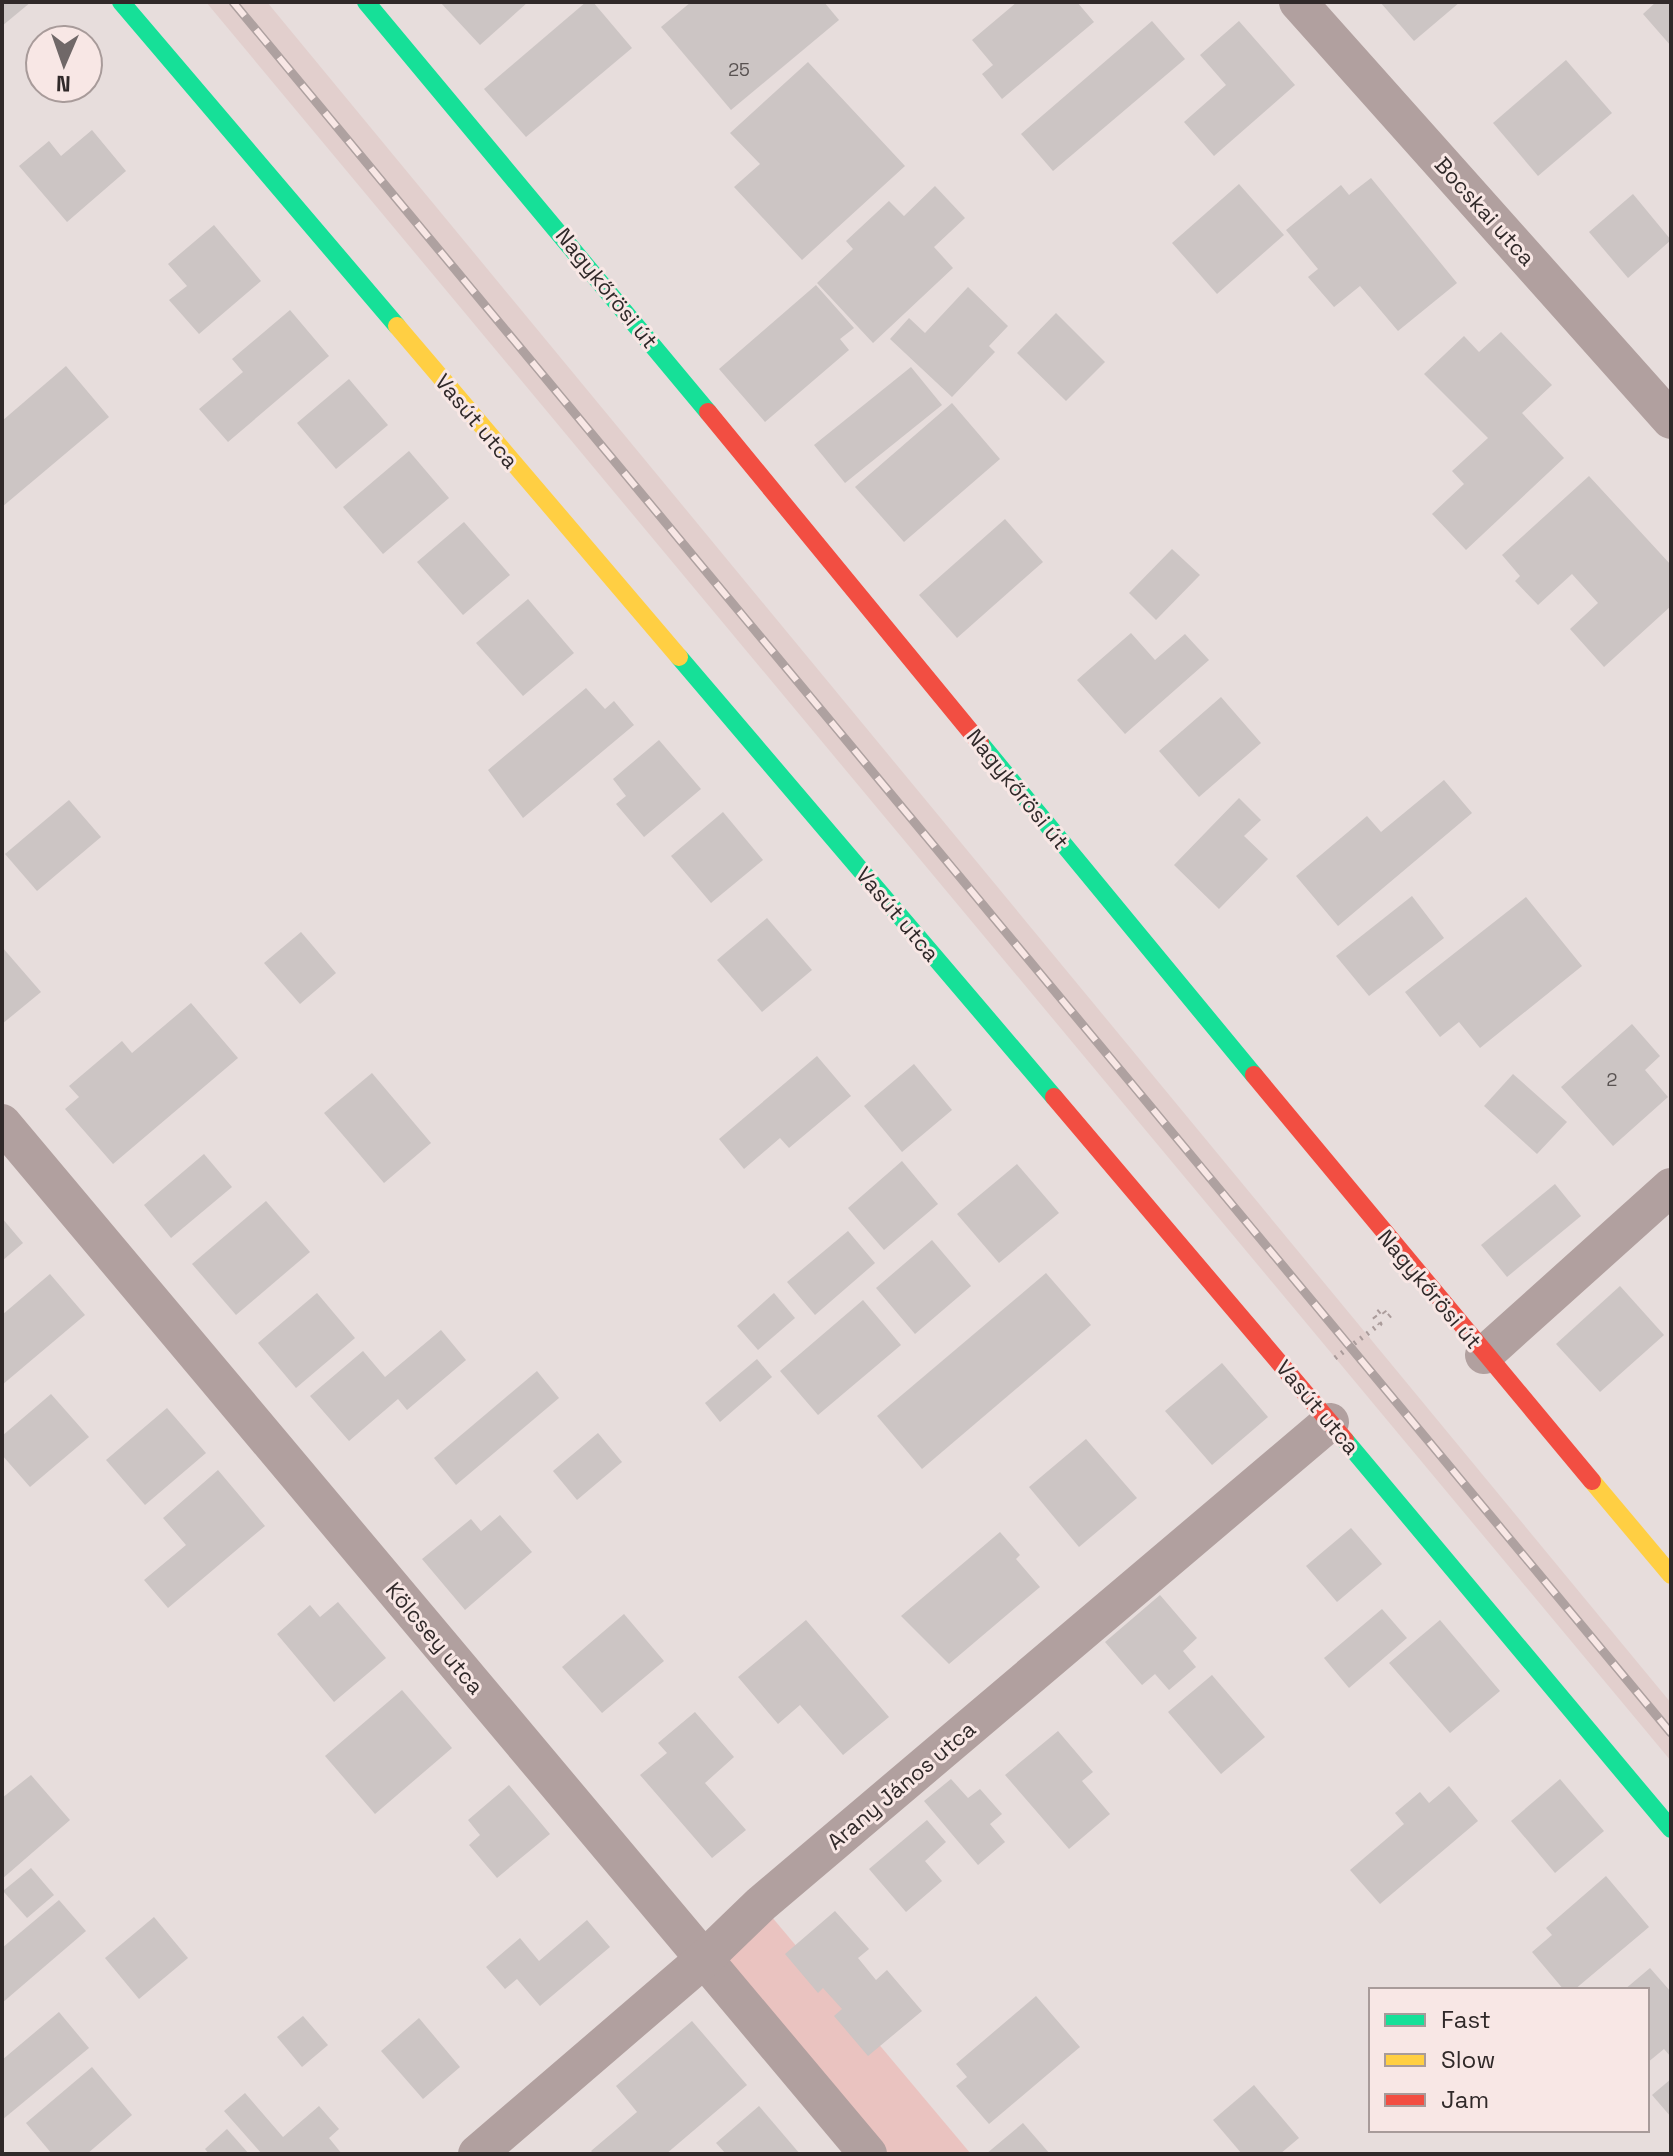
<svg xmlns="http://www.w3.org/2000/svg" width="1673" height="2156" font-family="'Space Grotesk',sans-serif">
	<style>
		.built { fill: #e2cfcd }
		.green { fill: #eac3c0 }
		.building { fill: #ccc5c4 }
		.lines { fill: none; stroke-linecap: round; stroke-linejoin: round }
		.path { stroke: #ab9c9b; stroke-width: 5; stroke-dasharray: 2 6; stroke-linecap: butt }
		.street { stroke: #b1a09f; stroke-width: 38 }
		.fast { stroke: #16e098; stroke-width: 18 }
		.slow { stroke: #ffcf43; stroke-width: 18 }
		.jam { stroke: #f24e42; stroke-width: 18 }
		.rail-casing { stroke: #aea1a0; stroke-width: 9 }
		.rail { stroke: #f8e7e5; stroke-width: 6; stroke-dasharray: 18; stroke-linecap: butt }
		.labels { text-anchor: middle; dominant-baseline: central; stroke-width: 6; stroke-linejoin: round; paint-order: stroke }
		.number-label { font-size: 18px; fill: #585251 }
		.street-label { font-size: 22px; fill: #302929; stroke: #f8e7e5 }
	</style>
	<rect width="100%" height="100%" fill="#e7dddc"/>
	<path class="built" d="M206,2H267L1671,1703V1761Z"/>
	<path class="green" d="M761,1904L971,2154H868L704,1959Z"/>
	<g class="building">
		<path d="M2,2H31L2,26Z"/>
		<path d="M440,2H528L480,45Z"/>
		<path d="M586,2H593L632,48L526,137L484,89Z"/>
		<path d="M691,2H824L839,20L731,110L661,27Z"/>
		<path d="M1017,2H1077L1094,22L1002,99L982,74L993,65L972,40Z"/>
		<path d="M1380,2H1460L1414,41Z"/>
		<path d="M1656,2H1671V46L1643,14Z"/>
		<path d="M1152,21L1185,59L1053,171L1021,134Z"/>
		<path d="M1239,21L1295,85L1214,156L1184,122L1226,85L1200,55Z"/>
		<path d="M1566,60L1612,113L1538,176L1493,123Z"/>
		<path d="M808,62L905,166L802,260L734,187L760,164L730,133Z"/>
		<path d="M92,130L126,171L67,222L19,166L49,141L61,156Z"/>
		<path d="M1371,178L1457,283L1398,331L1360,286L1334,307L1308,277L1318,269L1286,230L1341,185L1349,195Z"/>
		<path d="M1239,184L1284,235L1217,294L1172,243Z"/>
		<path d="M935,186L965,218L934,247L953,268L873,343L817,283L853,249L846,241L889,201L904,216Z"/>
		<path d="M1633,194L1671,240L1628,278L1589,232Z"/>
		<path d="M214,225L261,281L199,334L169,300L187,286L168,264Z"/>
		<path d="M816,285L854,328L840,339L849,350L765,422L719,369Z"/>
		<path d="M968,287L1008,326L989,346L995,352L952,397L890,339L909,318L925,333Z"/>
		<path d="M290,310L329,356L228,442L199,409L243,372L232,359Z"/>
		<path d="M1056,313L1105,362L1066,401L1017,353Z"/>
		<path d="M1501,332L1552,385L1522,413L1564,458L1466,550L1432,514L1464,484L1452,471L1488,438L1424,374L1464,336L1479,352Z"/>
		<path d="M66,366L109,417L2,507V421Z"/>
		<path d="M911,367L942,405L845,483L814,445Z"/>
		<path d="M349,379L388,425L336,469L297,423Z"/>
		<path d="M952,403L1000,459L904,542L855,487Z"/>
		<path d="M409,451L449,498L383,554L343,507Z"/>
		<path d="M1589,476L1671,565V606L1604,667L1570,629L1598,603L1572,574L1538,605L1515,581L1520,576L1502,555Z"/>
		<path d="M1005,519L1043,562L957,638L919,595Z"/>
		<path d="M464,522L510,575L463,615L417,562Z"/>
		<path d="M1172,549L1200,575L1156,620L1129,593Z"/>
		<path d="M528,599L574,653L523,696L476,643Z"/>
		<path d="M1131,633L1155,660L1185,634L1209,660L1125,734L1077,680Z"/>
		<path d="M586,688L605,709L614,701L634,725L523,818L488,770Z"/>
		<path d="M1221,697L1261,743L1199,797L1159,751Z"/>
		<path d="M659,740L701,789L644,837L616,804L626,796L613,779Z"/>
		<path d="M1444,780L1472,813L1338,926L1296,876L1367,816L1381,832Z"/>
		<path d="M1239,798L1261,820L1244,836L1268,859L1219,909L1174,865Z"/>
		<path d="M69,800L101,837L37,891L5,854Z"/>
		<path d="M723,812L763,860L711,903L671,856Z"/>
		<path d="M1412,896L1444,938L1369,996L1336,956Z"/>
		<path d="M1526,897L1582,966L1480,1048L1459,1022L1440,1037L1405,992Z"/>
		<path d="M767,918L812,970L762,1012L717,960Z"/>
		<path d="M301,932L336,973L300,1004L264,963Z"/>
		<path d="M2,947L41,992L2,1024Z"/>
		<path d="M191,1003L238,1058L113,1164L65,1109L79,1097L69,1086L122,1041L132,1053Z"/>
		<path d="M1632,1024L1660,1056L1645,1070L1668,1097L1613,1146L1561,1087Z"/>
		<path d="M817,1056L851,1096L789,1148L780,1138L744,1169L719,1139Z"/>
		<path d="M914,1064L952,1110L902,1152L864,1106Z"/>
		<path d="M372,1073L431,1143L384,1183L324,1113Z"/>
		<path d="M1513,1074L1567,1122L1537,1154L1484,1106Z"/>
		<path d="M204,1154L232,1187L171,1238L144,1205Z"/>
		<path d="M902,1161L938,1204L884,1250L848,1208Z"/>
		<path d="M1017,1164L1059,1213L999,1263L957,1214Z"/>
		<path d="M1555,1184L1581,1216L1507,1277L1481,1245Z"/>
		<path d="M266,1201L310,1252L236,1315L192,1264Z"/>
		<path d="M2,1218L23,1243L2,1261Z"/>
		<path d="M848,1231L875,1263L815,1315L787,1282Z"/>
		<path d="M932,1240L971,1286L915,1334L876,1288Z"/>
		<path d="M1046,1273L1091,1325L922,1469L877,1416Z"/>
		<path d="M50,1274L85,1315L2,1385V1315Z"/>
		<path d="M1620,1286L1664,1335L1600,1392L1556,1344Z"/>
		<path d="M317,1293L355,1338L296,1388L258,1343Z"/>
		<path d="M774,1293L795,1318L758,1350L737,1326Z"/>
		<path d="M863,1300L901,1345L818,1415L780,1371Z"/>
		<path d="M441,1330L466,1360L407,1410L398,1399L349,1441L310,1396L363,1351L385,1377Z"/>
		<path d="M757,1359L772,1377L720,1422L705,1403Z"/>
		<path d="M1222,1363L1268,1417L1212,1465L1165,1411Z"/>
		<path d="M537,1371L559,1398L456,1485L434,1458Z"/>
		<path d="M51,1394L89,1437L30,1487L2,1455V1436Z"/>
		<path d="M167,1408L206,1453L145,1505L106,1460Z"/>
		<path d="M598,1433L622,1462L577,1500L553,1471Z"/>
		<path d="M1086,1439L1137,1498L1079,1547L1029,1487Z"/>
		<path d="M218,1470L265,1526L168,1608L144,1580L186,1545L163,1518Z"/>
		<path d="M500,1515L532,1552L465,1610L422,1559L471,1519L481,1531Z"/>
		<path d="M1351,1528L1382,1564L1337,1602L1306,1566Z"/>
		<path d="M1000,1532L1020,1555L1016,1559L1040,1587L949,1664L901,1616Z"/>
		<path d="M1160,1595L1197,1638L1183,1651L1196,1667L1169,1690L1155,1674L1142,1685L1105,1642Z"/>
		<path d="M338,1602L386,1658L334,1702L277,1634L310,1605L320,1617Z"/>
		<path d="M1382,1609L1407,1638L1349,1688L1324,1658Z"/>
		<path d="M624,1614L664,1661L602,1713L562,1667Z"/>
		<path d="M806,1620L889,1717L843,1755L800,1705L778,1724L738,1677Z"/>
		<path d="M1440,1620L1500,1691L1450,1733L1389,1663Z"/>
		<path d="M1212,1675L1265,1737L1221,1774L1168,1712Z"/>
		<path d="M402,1690L452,1748L375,1814L325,1756Z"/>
		<path d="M695,1712L734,1757L705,1783L746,1830L712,1858L640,1775L667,1753L658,1743Z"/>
		<path d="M1058,1731L1093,1772L1082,1781L1110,1814L1069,1849L1005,1775Z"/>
		<path d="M31,1775L70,1820L2,1879V1798Z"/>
		<path d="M951,1779L968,1798L980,1789L1002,1814L990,1824L1005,1842L978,1865L924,1801Z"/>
		<path d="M1560,1779L1604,1831L1555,1873L1511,1821Z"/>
		<path d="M509,1785L550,1834L497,1878L469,1845L480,1835L468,1820Z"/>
		<path d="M1449,1786L1478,1821L1380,1904L1350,1870L1404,1824L1395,1813L1420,1792L1429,1803Z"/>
		<path d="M927,1820L946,1842L925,1861L942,1881L906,1912L869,1869Z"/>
		<path d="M31,1868L54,1895L27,1918L3,1891Z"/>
		<path d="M1606,1876L1649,1927L1574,1990H1564L1532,1952L1552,1935L1546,1928Z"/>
		<path d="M59,1900L86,1931L2,2003V1948Z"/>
		<path d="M835,1911L869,1949L858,1958L876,1980L887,1970L922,2011L868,2056L834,2016L842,2009L823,1988L818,1993L785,1954Z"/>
		<path d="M154,1917L188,1958L139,1999L105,1958Z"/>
		<path d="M587,1920L610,1947L540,2006L517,1979L505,1989L486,1967L520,1938L539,1961Z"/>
		<path d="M1650,1968L1671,1992V2057L1664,2049L1647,2063V1990H1624Z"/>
		<path d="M1036,1996L1080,2047L989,2124L956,2086L967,2077L956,2064Z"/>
		<path d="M59,2012L89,2048L2,2120V2060Z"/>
		<path d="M303,2016L328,2045L302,2067L277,2037Z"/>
		<path d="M419,2018L460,2067L423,2099L381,2051Z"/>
		<path d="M692,2021L747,2085L666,2154H594L591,2151L637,2112L616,2086Z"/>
		<path d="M92,2067L132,2115L87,2154H52L26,2123Z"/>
		<path d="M1671,2079V2117L1652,2095Z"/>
		<path d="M1254,2085L1299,2138L1280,2154H1242L1213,2120Z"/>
		<path d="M245,2093L283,2137L319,2106L339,2129L329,2138L342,2154H262L224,2111Z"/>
		<path d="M759,2106L800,2154H726L716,2143Z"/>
		<path d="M1023,2123L1050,2154H986Z"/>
		<path d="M227,2129L249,2154H209L205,2149Z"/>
	</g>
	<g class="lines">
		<path class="path" d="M1335,1358L1380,1324L1374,1316L1382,1309L1388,1317L1394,1312"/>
		<g class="street">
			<path d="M1298,2L1671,420"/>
			<path d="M2,1123L868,2154"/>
			<path d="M1484,1355L1671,1187"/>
			<path d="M477,2154L704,1959L761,1904L1330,1422"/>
		</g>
		<g class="fast">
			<path d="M121,2L397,326"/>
			<path d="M366,2L708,412"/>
			<path d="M679,657L1054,1097"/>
			<path d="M980,743L1254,1075"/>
			<path d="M1345,1440L1671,1829"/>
		</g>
		<g class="slow">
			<path d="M397,326L679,657"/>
			<path d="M1592,1481L1671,1575"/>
		</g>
		<g class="jam">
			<path d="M708,412L980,743"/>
			<path d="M1254,1075L1592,1481"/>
			<path d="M1054,1097L1345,1440"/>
		</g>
		<defs>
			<path id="rail" d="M233,2L1671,1733"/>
		</defs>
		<use href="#rail" class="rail-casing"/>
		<use href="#rail" class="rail"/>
	</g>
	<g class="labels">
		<g class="number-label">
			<text x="739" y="69">25</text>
			<text x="1612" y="1079">2</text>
		</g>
		<g class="street-label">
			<text transform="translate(1485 211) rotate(48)">Bocskai utca</text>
			<text transform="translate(607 288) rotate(51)">Nagykőrösi út</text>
			<text transform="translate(477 421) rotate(50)">Vasút utca</text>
			<text transform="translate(1018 789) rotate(51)">Nagykőrösi út</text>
			<text transform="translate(898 914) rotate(50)">Vasút utca</text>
			<text transform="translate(1430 1289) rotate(50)">Nagykőrösi út</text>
			<text transform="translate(1318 1407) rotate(50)">Vasút utca</text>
			<text transform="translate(435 1638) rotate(50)">Kölcsey utca</text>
			<text transform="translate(901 1785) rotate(-40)">Arany János utca</text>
		</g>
	</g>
	<rect width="1673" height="2156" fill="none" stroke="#302929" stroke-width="8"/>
	<rect x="1369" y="1988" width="280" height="144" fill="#f8e7e5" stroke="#a89b9a" stroke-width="2"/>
	<rect x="1385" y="2014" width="40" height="12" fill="#16e098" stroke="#a89b9a" stroke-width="2"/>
	<text x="1441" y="2028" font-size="24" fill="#302929">Fast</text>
	<rect x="1385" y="2054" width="40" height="12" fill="#ffcf43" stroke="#a89b9a" stroke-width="2"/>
	<text x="1441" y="2068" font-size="24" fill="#302929">Slow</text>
	<rect x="1385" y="2094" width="40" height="12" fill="#f24e42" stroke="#a89b9a" stroke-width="2"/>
	<text x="1441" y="2108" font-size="24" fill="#302929">Jam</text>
	<g transform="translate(64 64) rotate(182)"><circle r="38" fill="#f8e7e5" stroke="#a89b9a" stroke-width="2"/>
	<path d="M0-6L14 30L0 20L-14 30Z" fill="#706868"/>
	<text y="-12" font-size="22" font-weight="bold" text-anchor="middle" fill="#302929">N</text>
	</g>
</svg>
